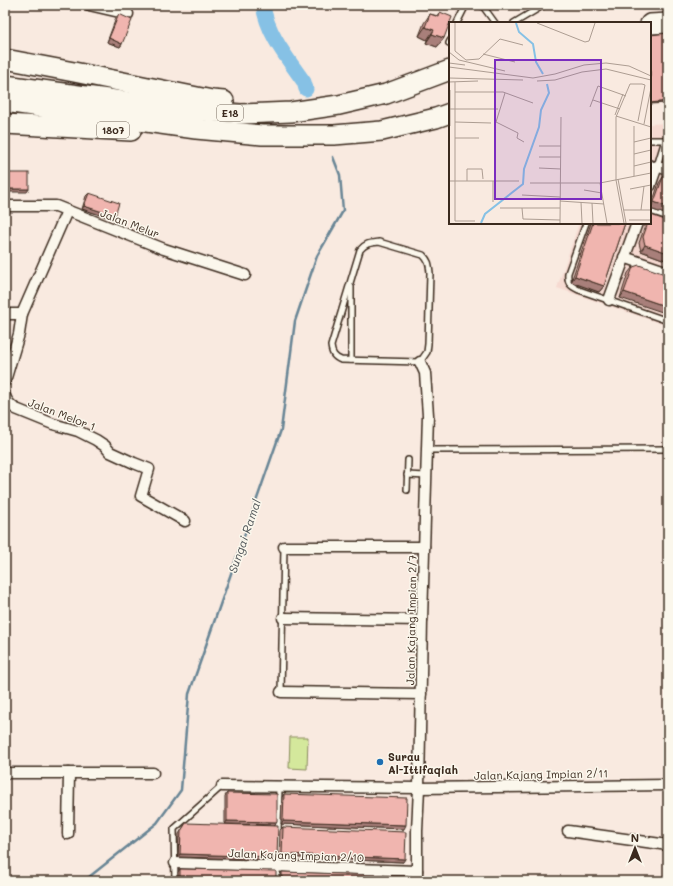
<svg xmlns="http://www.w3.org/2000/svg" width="673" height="886" font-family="Mali,sans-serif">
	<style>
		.built { fill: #f6dad1 }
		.pitch { fill: #d4e89c; stroke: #88895d }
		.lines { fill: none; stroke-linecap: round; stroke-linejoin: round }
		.stream { stroke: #688595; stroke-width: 2.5 }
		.river { stroke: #86c1e5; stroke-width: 15 }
		.service-casing { stroke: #3b2a1e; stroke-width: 8 }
		.minor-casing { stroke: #3b2a1e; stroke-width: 13 }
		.motorway-casing { stroke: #3b2a1e; stroke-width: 22 }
		.service { stroke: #fbf7ec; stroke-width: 5 }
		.minor { stroke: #fbf7ec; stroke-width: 10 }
		.motorway { stroke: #fbf7ec; stroke-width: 19 }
		.wall { fill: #ce9c96; stroke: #3b2a1e }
		.shaded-wall { fill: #a87f7a; stroke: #3b2a1e }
		.building { fill: #f0b5af; stroke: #3b2a1e }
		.poi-dot { fill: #1f6fb2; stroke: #fbf7ec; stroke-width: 1.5 }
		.labels { text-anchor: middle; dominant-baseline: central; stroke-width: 3; stroke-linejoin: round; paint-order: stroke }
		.shield { fill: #fbf7ec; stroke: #75685c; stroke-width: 1 }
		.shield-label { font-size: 10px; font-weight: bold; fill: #3b2a1e }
		.street-label { font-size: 11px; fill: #3b2a1e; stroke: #fbf7ec }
		.poi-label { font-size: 11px; font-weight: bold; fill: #3b2a1e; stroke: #fbf7ec; text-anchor: start }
		.water-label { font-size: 12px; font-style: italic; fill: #52575a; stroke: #fbf7ec }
		.inset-river { fill: none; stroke: #86c1e5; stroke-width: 2 }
		.inset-road { fill: none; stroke: #ad9d92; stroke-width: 1 }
		.view { fill: #7b2cbf; fill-opacity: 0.15; stroke: #7b2cbf; stroke-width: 2 }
		.inset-edge { fill: none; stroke: #3b2a1e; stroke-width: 2 }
	</style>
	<rect width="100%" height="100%" fill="#f9eae0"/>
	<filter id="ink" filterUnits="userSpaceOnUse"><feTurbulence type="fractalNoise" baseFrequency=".025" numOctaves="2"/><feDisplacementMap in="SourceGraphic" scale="8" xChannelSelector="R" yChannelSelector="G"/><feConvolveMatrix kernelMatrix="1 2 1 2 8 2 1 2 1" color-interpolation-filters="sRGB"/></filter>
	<g filter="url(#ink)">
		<path class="built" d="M668,123V326L557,288L579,223H650V124Z"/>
		<path class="pitch" d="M290,737H308L307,769L289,768Z"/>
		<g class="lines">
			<path class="stream" d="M84,881L157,823L181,790L189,694L281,430L295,321L317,256L343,211L340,175L333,157"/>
			<path class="river" d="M263,5C267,34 288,59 304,82L306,89"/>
			<defs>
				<g id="service">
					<path d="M482,5L495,23"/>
					<path d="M457,23L466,5"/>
					<path d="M514,23L544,5"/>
					<path d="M449,43L450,41"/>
					<path d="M650,140H667"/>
					<path d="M650,163L657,166L665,140"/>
					<path d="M650,211L668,217"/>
					<path d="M586,223L568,273C567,283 570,286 579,290L668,321"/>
					<path d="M379,242L423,255C429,261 429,264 430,273L428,344L427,352L420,362L341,360C334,357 332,354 331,346L360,250C366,243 370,243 379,242Z"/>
					<path d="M351,287V360"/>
					<path d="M427,450L668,449"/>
					<path d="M407,475L426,476"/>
					<path d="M407,490L408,460"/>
					<path d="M281,692L284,547"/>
					<path d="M175,881L174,829L222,786"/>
					<path d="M277,881L279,787"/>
				</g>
				<g id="minor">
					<path d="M89,5L128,14"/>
					<path d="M650,186L657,166L668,170"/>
					<path d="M5,206H56L164,249L245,275"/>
					<path d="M624,257L668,272"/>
					<path d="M609,300L637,223"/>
					<path d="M5,314H22"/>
					<path d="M5,381L19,334L22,314L67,211"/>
					<path d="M5,396C7,402 11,406 16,409L53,424L78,431L96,440L105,446L110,452L134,463L149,469L141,496L185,521"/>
					<path d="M284,547H424"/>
					<path d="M283,618L422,620"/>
					<path d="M281,692L421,694"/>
					<path d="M5,773H153"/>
					<path d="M222,786L419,788L668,785"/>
					<path d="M568,831L668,845"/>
					<path d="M68,834L69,773"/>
					<path d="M175,863L417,871"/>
					<path d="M417,881V831L419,788L422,620L428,415L425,373L420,362"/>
				</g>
				<g id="motorway">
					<path d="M650,24L668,23"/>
					<path d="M5,59L74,72L212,100L224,101"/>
					<path d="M5,85L188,110L241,114L291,112L339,105L386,94L450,70"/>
					<path d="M5,102L196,129L262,135H334L382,131L436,118L450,113"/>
					<path d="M5,124L131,131"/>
				</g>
			</defs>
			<use href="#service" class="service-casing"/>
			<use href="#minor" class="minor-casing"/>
			<use href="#motorway" class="motorway-casing"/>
			<use href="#service" class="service"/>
			<use href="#minor" class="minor"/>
			<use href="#motorway" class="motorway"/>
		</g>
		<g class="wall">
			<path d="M440,12L444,38L437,47L426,43L427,40L419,36L424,23L430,14L438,16Z"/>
			<path d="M119,14L122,44L120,47L107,42L116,18Z"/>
			<path d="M668,175V215L650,209L659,183L663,177Z"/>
			<path d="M89,193L113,219L82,209L86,196Z"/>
			<path d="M668,221V261L641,251L639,243L646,223Z"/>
			<path d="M591,223H625L604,286L599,292L571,282Z"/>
			<path d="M633,267L668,275L620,298L628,273Z"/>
			<path d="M227,793L275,825L225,824V796Z"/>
			<path d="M284,794L404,829L281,824L282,797Z"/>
			<path d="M186,823L274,860L178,857L179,834Z"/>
			<path d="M283,827L403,862L279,857L280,830Z"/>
			<path d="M180,869L276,881H178V872Z"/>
			<path d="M282,872L405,881H280V875Z"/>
		</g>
		<g class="shaded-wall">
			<path d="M425,27L434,30L427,40L419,36Z"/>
			<path d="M432,34L444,38L437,47L426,43Z"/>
			<path d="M109,38L122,44L120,47L107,42Z"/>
			<path d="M668,101V103L650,104V103Z"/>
			<path d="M5,189H29L27,192H5Z"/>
			<path d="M654,202L668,207V215L650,209Z"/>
			<path d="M84,206L115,216L113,219L82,209Z"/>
			<path d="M645,245L668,253V261L641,251Z"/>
			<path d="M575,276L604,286L599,292L571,282Z"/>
			<path d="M624,292L668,307V314L620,298Z"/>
			<path d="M227,821L277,822L275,825L225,824Z"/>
			<path d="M283,821L406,825L404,829L281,824Z"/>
			<path d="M180,854L277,857L274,860L178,857Z"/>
			<path d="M282,854L405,859L403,862L279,857Z"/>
		</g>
		<g class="building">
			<path d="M440,12L452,17L444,38L432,34L434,30L425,27L430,14L439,17Z"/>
			<path d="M119,14L132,20L122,44L109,38Z"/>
			<path d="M668,33V101L650,103V35Z"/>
			<rect x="5" y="173" width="24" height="16"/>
			<path d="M668,175V207L654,202L663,177Z"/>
			<path d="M89,193L119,203L115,216L84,206Z"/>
			<path d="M651,215L668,221V253L645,245L643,237L648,223H650Z"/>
			<path d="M593,223H625L604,286L575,276Z"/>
			<path d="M639,265L668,275V307L624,292L633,267Z"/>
			<path d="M227,793L277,794V822L227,821Z"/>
			<path d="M284,794L407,798L406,825L283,821Z"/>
			<path d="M186,823L278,826L277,857L180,854L181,831Z"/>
			<path d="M283,827L406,832L405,859L282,854Z"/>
			<path d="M180,869L276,871V881H180Z"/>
			<path d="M282,872L406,876L405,881H282Z"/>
		</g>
	</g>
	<circle class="poi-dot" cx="380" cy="762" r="4"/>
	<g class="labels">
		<g class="shield">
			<rect x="217" y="105" width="26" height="16" rx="3"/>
			<rect x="97" y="122" width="32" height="16" rx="3"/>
		</g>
		<g class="shield-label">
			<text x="230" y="113">E18</text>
			<text x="113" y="130">1807</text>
		</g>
		<g class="street-label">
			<text transform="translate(130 223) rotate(21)">Jalan Melur</text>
			<text transform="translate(62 414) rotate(21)">Jalan Melor 1</text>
			<text transform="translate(411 620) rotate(-89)">Jalan Kajang Impian 2/7</text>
			<text transform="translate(541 774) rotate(-1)">Jalan Kajang Impian 2/11</text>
			<text transform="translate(296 855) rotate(2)">Jalan Kajang Impian 2/10</text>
		</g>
		<g class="poi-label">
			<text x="388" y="756">Surau<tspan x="388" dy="13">Al-Ittifaqiah</tspan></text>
		</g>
		<g class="water-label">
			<text transform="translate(244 536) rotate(-71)">Sungai Ramal</text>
		</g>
	</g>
	<g transform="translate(449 22)">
		<rect width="202" height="202" fill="#f9eae0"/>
		<path class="inset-river" d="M67,1L70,10L84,22L87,40L94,52M32,201L36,192L74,162L75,147L90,105L92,88L100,71L98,62"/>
		<path class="inset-road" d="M6,1V29L17,38L30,37L51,17L74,23M88,1L136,20L140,19L146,1M0,30L10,38L56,49M34,32L66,40M0,41L16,43M0,45L84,56L106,52L135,43L157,41L180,44L202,54M0,56L74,58M88,59L106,58L133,50L157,47L202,58M0,60L29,59M6,60V199H26M6,70H54L84,81M56,71L47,100L69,111L68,116L75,120M144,78L171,87M141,85L149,64L177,74M0,87H49M166,93L174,72M167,94L202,105M189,99L196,63L193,62M6,100L42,101M195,102L202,66M1,104V68M6,116H30M185,120L202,116M90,124H112M185,132L202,128M90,135H112M185,144L202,140M90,146L112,147M185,154V104M169,157L177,201M0,159H70M18,159V147H33L34,157M81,161H151L202,151M151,161L158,201M181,167L202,163M135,168L153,171M73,173L111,175M111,179L155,182M44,180V159M132,180L133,201M143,181L144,201M51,186H111M73,186L74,197L111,198M175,188H202M192,188L195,164M180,198H202M111,201L112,95M175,201L167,158V95L181,62H193"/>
		<path class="view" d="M46,38H152V177H46Z"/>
		<rect width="202" height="202" class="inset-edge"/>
	</g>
	<rect width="673" height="886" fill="none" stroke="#fbf7ec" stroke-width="20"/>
	<rect x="10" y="10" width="653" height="866" fill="none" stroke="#3b2a1e" stroke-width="1.5" filter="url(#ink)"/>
	<g transform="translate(635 848)" stroke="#fbf7ec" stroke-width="3" paint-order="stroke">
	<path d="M0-3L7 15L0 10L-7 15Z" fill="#3b2a1e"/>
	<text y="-6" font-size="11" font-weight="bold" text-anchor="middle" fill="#3b2a1e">N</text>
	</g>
</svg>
